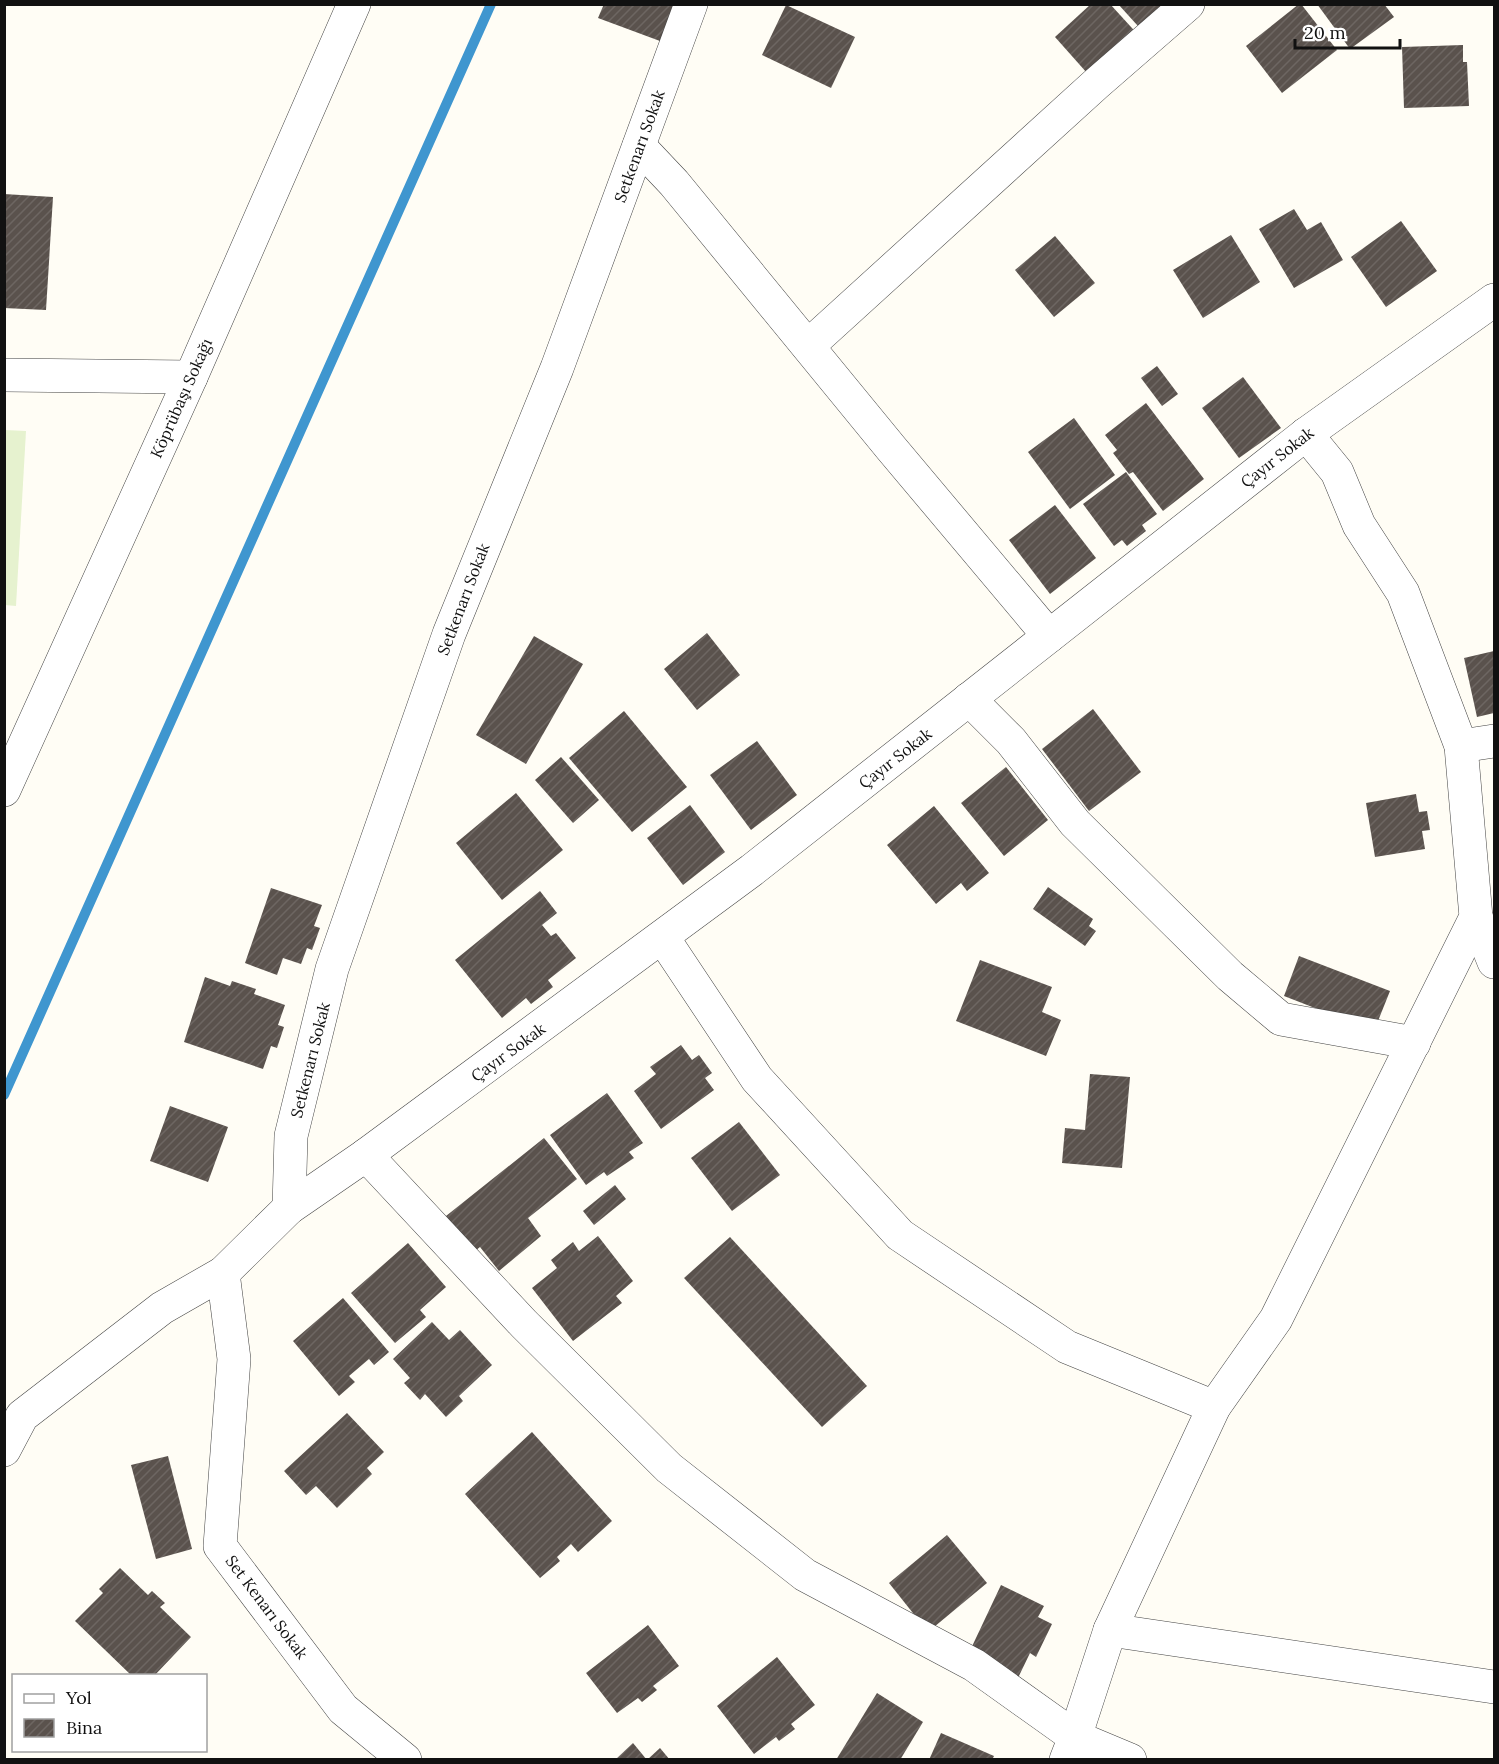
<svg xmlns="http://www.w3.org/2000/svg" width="1499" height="1764" font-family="Lora,serif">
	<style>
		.pitch { fill: #e6f2cf }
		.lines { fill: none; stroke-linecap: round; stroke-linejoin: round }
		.stream { stroke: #3f96cf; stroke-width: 10 }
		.building { fill: url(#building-hatch) }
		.minor-casing { stroke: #444; stroke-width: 34 }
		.minor { stroke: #fff; stroke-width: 33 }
		.labels { text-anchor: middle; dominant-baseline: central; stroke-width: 6; stroke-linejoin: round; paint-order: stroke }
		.street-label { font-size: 16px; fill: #111; stroke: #fff }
	</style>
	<defs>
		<pattern id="building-hatch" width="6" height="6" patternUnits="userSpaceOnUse" patternTransform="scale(1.5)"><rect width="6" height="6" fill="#5a524d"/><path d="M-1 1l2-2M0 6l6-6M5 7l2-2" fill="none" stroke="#6d6662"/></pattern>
	</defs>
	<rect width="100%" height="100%" fill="#fffdf5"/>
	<path class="pitch" d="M5,430L26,431L16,606L5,605Z"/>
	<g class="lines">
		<path class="stream" d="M4,1095L491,4"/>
	</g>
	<g class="building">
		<path d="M604,4H684L668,44L598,18Z"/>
		<path d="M1091,4H1110L1142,39L1095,82L1055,37Z"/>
		<path d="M1118,4H1182L1147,36Z"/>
		<path d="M1299,4H1301L1337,50L1282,93L1246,46Z"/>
		<path d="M1317,4H1384L1394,17L1350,49Z"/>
		<path d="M786,5L855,37L831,88L762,55Z"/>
		<path d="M1463,45V62H1467L1469,106L1404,108L1402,47Z"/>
		<path d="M4,194L53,197L46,310L4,308Z"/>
		<path d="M1294,209L1307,230L1321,222L1343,260L1294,288L1259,229Z"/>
		<path d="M1401,221L1437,271L1386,307L1351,257Z"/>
		<path d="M1231,235L1260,282L1203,318L1173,270Z"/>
		<path d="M1055,236L1095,283L1054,317L1015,270Z"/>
		<path d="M1157,366L1178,394L1162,406L1141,378Z"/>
		<path d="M1243,377L1281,428L1239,458L1202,408Z"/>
		<path d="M1146,403L1204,479L1163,511L1133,472L1129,474L1113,453L1117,450L1105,435Z"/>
		<path d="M1074,418L1115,475L1070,509L1028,452Z"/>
		<path d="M1126,472L1157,514L1142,525L1146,531L1127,546L1122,540L1114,546L1083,504Z"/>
		<path d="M1055,505L1096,558L1050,594L1009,540Z"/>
		<path d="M707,633L740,675L697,710L664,669Z"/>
		<path d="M534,636L583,664L526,764L476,735Z"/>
		<path d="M1494,651V713L1477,717L1464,658Z"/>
		<path d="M1093,709L1141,772L1089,811L1042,749Z"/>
		<path d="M624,711L687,787L632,832L569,758Z"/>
		<path d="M757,741L797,795L751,830L710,775Z"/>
		<path d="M561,757L599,800L573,823L535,780Z"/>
		<path d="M1006,767L1048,820L1004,856L961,803Z"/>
		<path d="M516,793L563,850L502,900L456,843Z"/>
		<path d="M1416,794L1419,812L1427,811L1430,830L1422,831L1425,849L1375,857L1366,803Z"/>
		<path d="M690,805L725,852L683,885L647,838Z"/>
		<path d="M934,806L989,873L967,891L961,883L936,904L887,845Z"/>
		<path d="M1048,887L1093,919L1089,926L1096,931L1085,946L1033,909Z"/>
		<path d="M271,888L322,905L314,926L320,928L312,950L307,948L301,964L283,958L277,975L245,963Z"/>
		<path d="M540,891L557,913L542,925L551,936L556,933L576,958L548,980L553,987L531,1004L526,998L502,1018L455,960Z"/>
		<path d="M1299,956L1390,991L1374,1031L1284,996Z"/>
		<path d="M980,960L1052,987L1042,1012L1061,1020L1046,1056L956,1021Z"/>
		<path d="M205,977L230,986L232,981L256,989L254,994L285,1005L278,1025L284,1027L277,1048L271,1046L263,1069L184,1042Z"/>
		<path d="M681,1045L692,1060L699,1055L712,1073L705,1078L714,1090L661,1129L634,1091L656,1074L650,1067Z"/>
		<path d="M1090,1074L1130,1077L1122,1168L1062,1163L1065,1128L1085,1130Z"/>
		<path d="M607,1093L643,1143L629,1152L634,1158L607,1176L604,1172L586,1185L550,1135Z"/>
		<path d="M170,1106L228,1127L208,1182L150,1161Z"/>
		<path d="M739,1122L780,1175L732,1211L691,1158Z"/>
		<path d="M544,1138L577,1179L528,1218L541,1236L499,1271L480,1247L469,1256L441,1220Z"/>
		<path d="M615,1185L626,1199L594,1225L583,1211Z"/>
		<path d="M598,1236L633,1281L616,1296L622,1303L573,1341L532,1288L557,1268L551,1260L573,1242L579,1251Z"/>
		<path d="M730,1237L867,1386L822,1427L684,1278Z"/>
		<path d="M408,1243L446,1287L420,1310L426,1317L395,1343L351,1293Z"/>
		<path d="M343,1298L389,1352L374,1365L369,1359L349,1376L355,1382L339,1396L293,1341Z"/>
		<path d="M432,1322L449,1340L460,1330L492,1365L459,1396L463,1401L446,1417L425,1394L420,1400L404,1383L410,1378L393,1359Z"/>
		<path d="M347,1413L384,1452L367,1468L372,1474L337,1508L316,1486L306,1495L284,1471Z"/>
		<path d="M532,1432L612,1521L578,1552L571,1544L557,1557L560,1561L540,1578L465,1494Z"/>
		<path d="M168,1456L192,1549L156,1559L131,1465Z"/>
		<path d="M947,1535L987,1583L928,1632L889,1583Z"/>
		<path d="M120,1568L148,1595L152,1591L165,1603L160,1607L191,1637L154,1676H132L75,1621L103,1593L99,1589Z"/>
		<path d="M1001,1585L1044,1606L1038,1617L1052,1624L1036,1657L1030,1653L1017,1680L967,1657Z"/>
		<path d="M648,1625L679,1666L653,1686L657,1690L642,1702L638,1698L617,1713L586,1673Z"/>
		<path d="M777,1657L815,1705L791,1724L795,1729L779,1741L776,1737L754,1754L717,1706Z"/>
		<path d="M877,1693L923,1722L900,1760H836Z"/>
		<path d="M941,1733L994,1756L992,1760H929Z"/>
		<path d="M633,1743L647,1760H615Z"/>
		<path d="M660,1748L670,1760H647Z"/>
	</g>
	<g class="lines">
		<defs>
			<g id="minor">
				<path d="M639,146L674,183L891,448L1049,636"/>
				<path d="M808,346L1096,84L1188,4"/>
				<path d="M4,375L191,377"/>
				<path d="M969,699L1011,741L1075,823L1230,976L1281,1019L1414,1043"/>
				<path d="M1461,746L1494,741"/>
				<path d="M4,790L191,377L354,4"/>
				<path d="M1476,917L1494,962"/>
				<path d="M663,938L757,1079L900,1235L1067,1347L1214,1407"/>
				<path d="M366,1155L524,1324L669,1468L805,1575L974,1665L1075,1737L1130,1760"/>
				<path d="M289,1208L291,1136L332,969L449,634L557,368L691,4"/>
				<path d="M223,1273L234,1359L220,1546L343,1709L405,1760"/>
				<path d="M4,1450L22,1416L162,1308L223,1273L289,1208L366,1155L752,870L1306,434L1494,300"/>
				<path d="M1110,1630L1494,1687"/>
				<path d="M1066,1760L1075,1737L1110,1630L1214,1407L1276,1319L1476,917L1461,746L1403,593L1359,525L1337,472L1306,434"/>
			</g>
		</defs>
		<use href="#minor" class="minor-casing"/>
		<use href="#minor" class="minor"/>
	</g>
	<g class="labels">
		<g class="street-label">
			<text transform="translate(639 146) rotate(-70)">Setkenarı Sokak</text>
			<text transform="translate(181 398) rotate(-66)">Köprübaşı Sokağı</text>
			<text transform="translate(1277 457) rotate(-38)">Çayır Sokak</text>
			<text transform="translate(463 599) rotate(-69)">Setkenarı Sokak</text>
			<text transform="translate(895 758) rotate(-38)">Çayır Sokak</text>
			<text transform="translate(508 1052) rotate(-36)">Çayır Sokak</text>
			<text transform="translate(310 1060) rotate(-76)">Setkenarı Sokak</text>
			<text transform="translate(267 1607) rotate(53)">Set Kenarı Sokak</text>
		</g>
	</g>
	<rect width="1499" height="1764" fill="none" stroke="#111111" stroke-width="12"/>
	<rect x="12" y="1674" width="195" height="78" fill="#ffffff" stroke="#a0a0a0" stroke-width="1.5"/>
	<rect x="24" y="1694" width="30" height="9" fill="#ffffff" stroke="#a0a0a0" stroke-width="1.5"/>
	<text x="66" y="1704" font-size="18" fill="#111111">Yol</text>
	<rect x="24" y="1719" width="30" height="18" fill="url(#building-hatch)" stroke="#a0a0a0" stroke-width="1.5"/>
	<text x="66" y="1734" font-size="18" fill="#111111">Bina</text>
	<path d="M1295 39v9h105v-9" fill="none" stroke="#111111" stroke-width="3"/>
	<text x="1304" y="39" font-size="18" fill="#111111" stroke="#ffffff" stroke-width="4.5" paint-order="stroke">20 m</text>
</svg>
